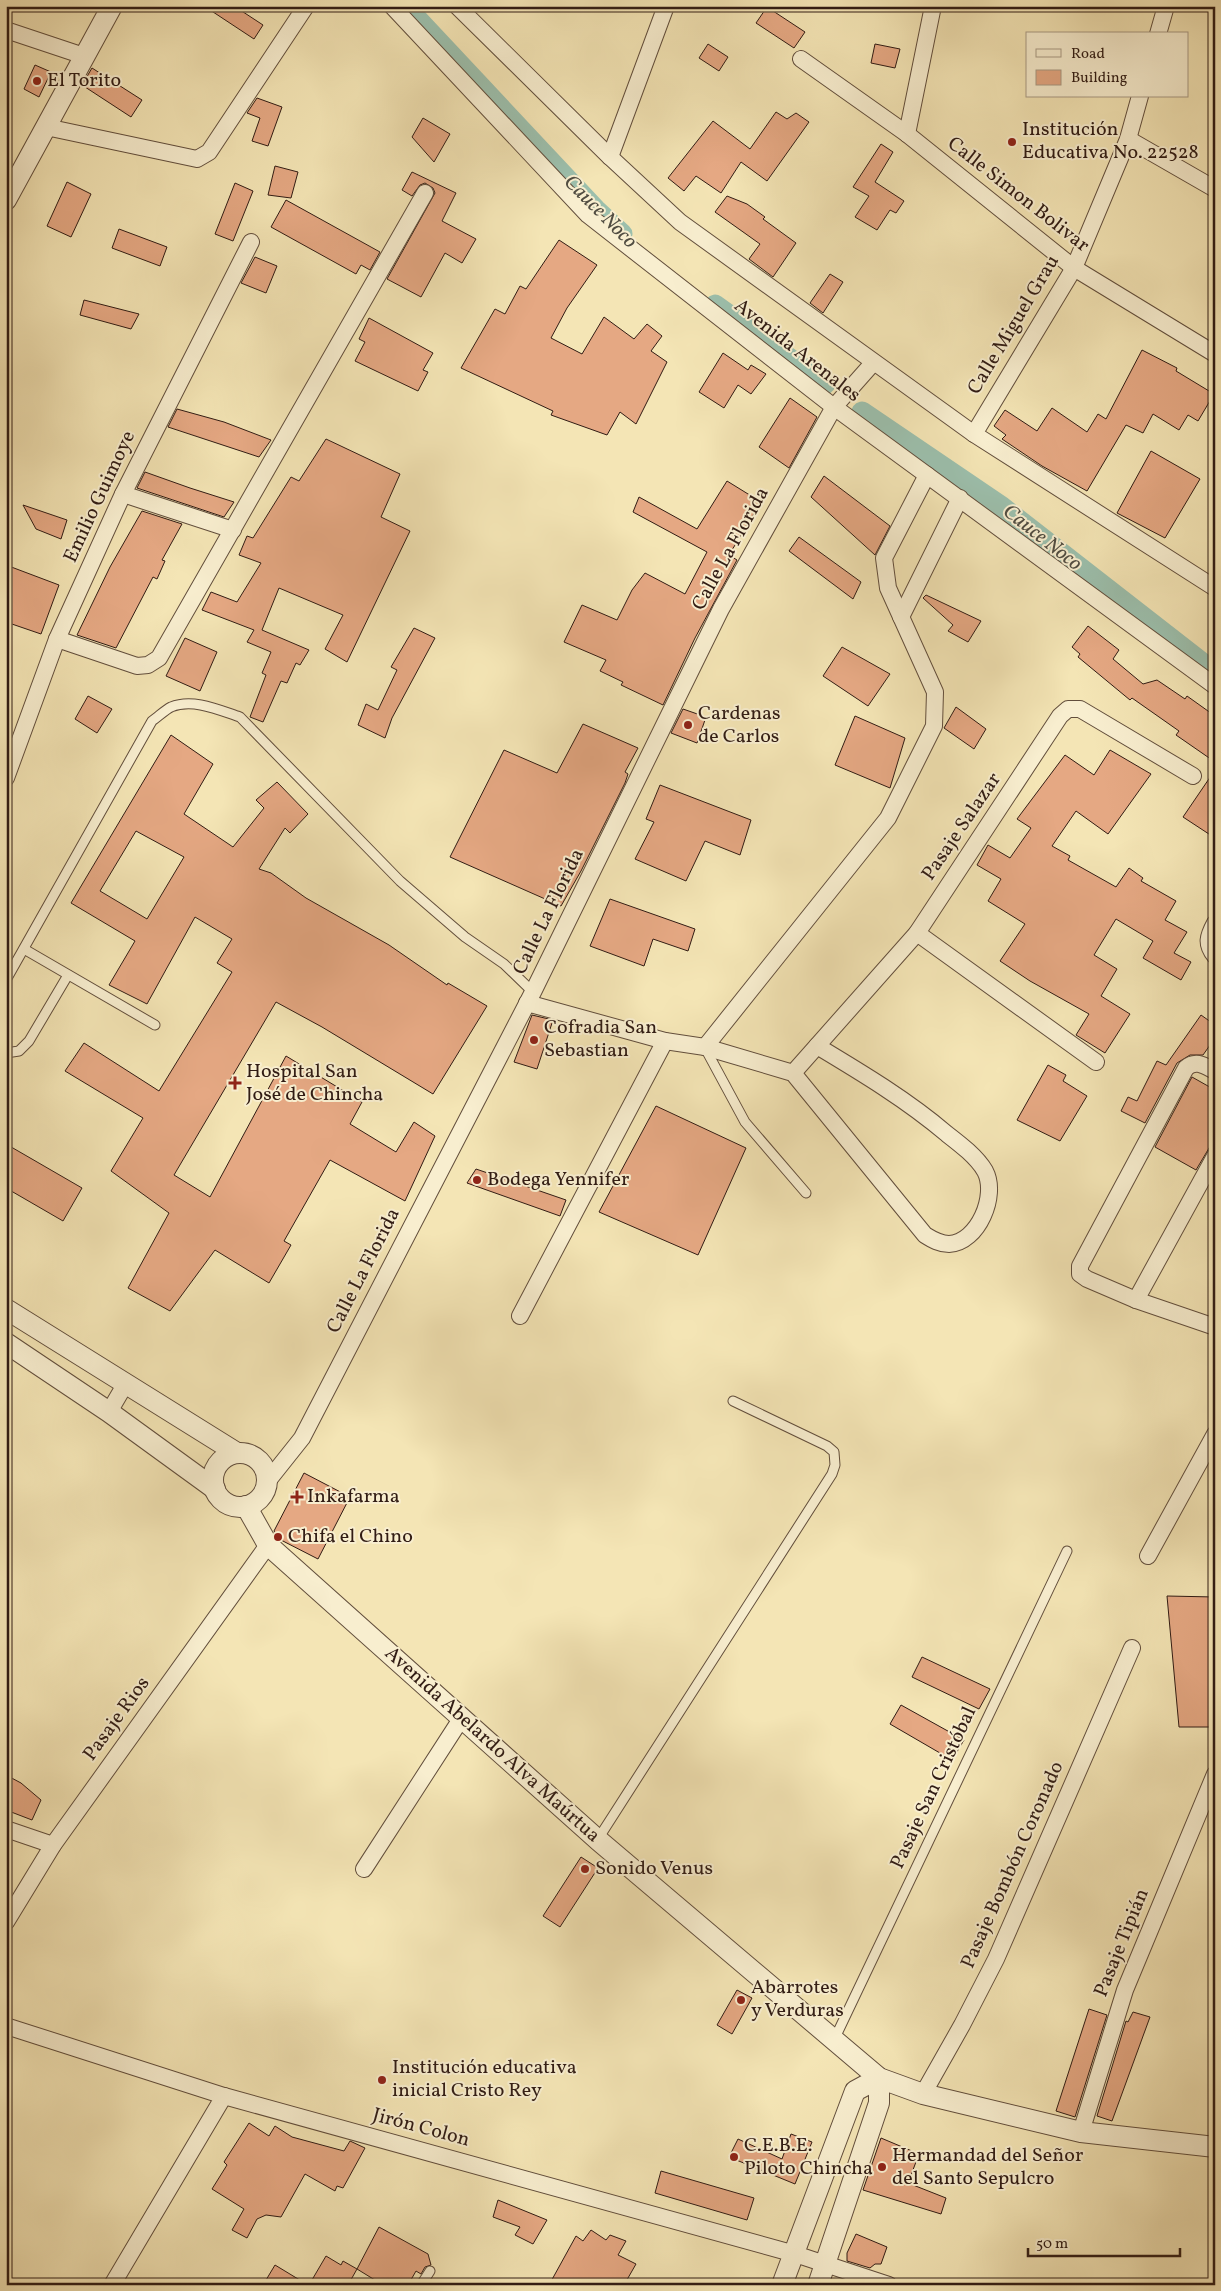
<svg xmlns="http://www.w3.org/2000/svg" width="1221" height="2291" font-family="Vollkorn,serif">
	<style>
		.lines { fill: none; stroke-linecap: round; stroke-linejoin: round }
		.canal { stroke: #9cbfac; stroke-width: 21 }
		.building { fill: #e5a883; stroke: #311c14; fill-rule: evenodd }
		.service-casing { stroke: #624e3c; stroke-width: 11 }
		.minor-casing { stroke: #624e3c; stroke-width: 18 }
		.tertiary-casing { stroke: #624e3c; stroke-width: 22 }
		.service { stroke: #f8eecf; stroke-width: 9 }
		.minor { stroke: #f8eecf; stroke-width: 16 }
		.tertiary { stroke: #f8eecf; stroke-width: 20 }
		.poi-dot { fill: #8f2418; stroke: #f8eecf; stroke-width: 2 }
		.labels { text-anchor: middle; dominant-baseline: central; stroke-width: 4; stroke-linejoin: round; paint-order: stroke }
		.poi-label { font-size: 20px; fill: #311c14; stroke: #f8eecf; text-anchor: start }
		.street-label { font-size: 20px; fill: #311c14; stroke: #f8eecf }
		.water-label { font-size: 21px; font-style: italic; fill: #514d42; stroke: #f8eecf }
	</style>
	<rect width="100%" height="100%" fill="#f4e5b5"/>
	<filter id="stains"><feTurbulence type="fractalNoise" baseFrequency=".004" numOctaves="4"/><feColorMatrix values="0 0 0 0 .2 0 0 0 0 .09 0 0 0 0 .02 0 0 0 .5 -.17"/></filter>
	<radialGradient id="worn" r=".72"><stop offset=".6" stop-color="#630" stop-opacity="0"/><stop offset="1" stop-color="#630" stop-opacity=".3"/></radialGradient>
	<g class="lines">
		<g class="canal">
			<path d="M405,6L596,210L622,234"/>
			<path d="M715,305L825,384"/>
			<path d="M862,412L1002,507L1215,673"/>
		</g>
	</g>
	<g class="building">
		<path d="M204,6H234L263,25L254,39Z"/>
		<path d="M767,7L805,32L794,48L756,23Z"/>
		<path d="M708,44L728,57L719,71L699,58Z"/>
		<path d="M875,44L900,49L895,68L871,63Z"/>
		<path d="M35,65L51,72L39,97L24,89Z"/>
		<path d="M92,68L142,100L131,117L82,85Z"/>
		<path d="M257,98L282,107L268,146L252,141L260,118L247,113Z"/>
		<path d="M776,112L787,119L796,113L809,122L767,181L741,162L721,193L696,176L684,191L668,178L713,121L750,149Z"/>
		<path d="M423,118L450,134L434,162L412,137Z"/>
		<path d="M881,144L893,152L875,182L904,201L896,213L890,210L877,230L855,217L869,196L853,187Z"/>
		<path d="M275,166L298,172L291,198L268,195Z"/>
		<path d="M412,172L456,193L442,221L476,239L462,263L445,253L421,297L387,279L435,193L433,188L425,183L420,185L412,196L402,190Z"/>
		<path d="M67,182L91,194L71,237L47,226Z"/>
		<path d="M235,183L253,191L233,241L215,234Z"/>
		<path d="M727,196L747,204L765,217L763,219L796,243L773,277L749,259L760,244L715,212Z"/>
		<path d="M286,200L380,252L370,270L361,265L356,274L271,227Z"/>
		<path d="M119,229L167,247L160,266L112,248Z"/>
		<path d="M559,240L597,265L567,308L551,338L582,354L604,317L634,339L647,324L662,336L651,351L667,362L636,424L620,412L607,435L551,415L553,411L461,368L495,309L505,314L520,286L526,289Z"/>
		<path d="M255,257L277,266L266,293L241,283Z"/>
		<path d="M830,274L843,282L823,313L810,303Z"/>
		<path d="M84,300L139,314L131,329L80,315Z"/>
		<path d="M369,318L433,353L423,370L428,372L418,391L355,361L365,342L359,339Z"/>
		<path d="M1142,350L1177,368L1176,371L1214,394L1198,421L1188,415L1179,430L1153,414L1143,433L1126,425L1087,491L1042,466L1002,439L1006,435L994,426L1005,410L1037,431L1052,408L1087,432L1098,414L1106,419Z"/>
		<path d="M723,353L748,370L751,365L766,374L751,394L738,385L724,408L699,392Z"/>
		<path d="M790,398L817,417L789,468L759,447Z"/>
		<path d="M177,409L224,422L271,440L259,457L168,427Z"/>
		<path d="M326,439L400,474L381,517L410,531L347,662L325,649L343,615L279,588L262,630L309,650L300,665L296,663L287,683L281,681L263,722L250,717L266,675L262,673L271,652L247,642L254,630L202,610L211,592L237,602L261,563L239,555L247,536L253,538L291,477L299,481Z"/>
		<path d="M1151,451L1200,479L1165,538L1117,513Z"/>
		<path d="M145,472L190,488L234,502L224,517L137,488Z"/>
		<path d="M824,476L890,526L875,555L811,497Z"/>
		<path d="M727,481L761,502L729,555L737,560L695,638L663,705L621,685L623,682L600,671L606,660L564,642L582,605L617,620L632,590L645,573L685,594L707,552L633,512L639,497L697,529Z"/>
		<path d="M23,505L67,520L61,539L36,529Z"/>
		<path d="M142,511L182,524L162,560L165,561L157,579L153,577L116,648L77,635L110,567Z"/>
		<path d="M799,537L861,582L853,599L789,551Z"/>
		<path d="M6,565L59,585L41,634L6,622Z"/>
		<path d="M926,595L981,621L968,642L948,631L953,625L923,598Z"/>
		<path d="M1088,626L1119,650L1113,659L1143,684L1157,680L1185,699L1187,696L1215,716V762L1176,735L1179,731L1132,698L1130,700L1078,657L1080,654L1072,647Z"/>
		<path d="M414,628L435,638L392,718L385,738L358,725L366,704L378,710L397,670L391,667Z"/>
		<path d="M185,638L217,652L200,691L166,676Z"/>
		<path d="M842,647L890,674L868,706L823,676Z"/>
		<path d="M88,696L112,709L97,733L75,719Z"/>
		<path d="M956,707L986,729L974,749L944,728Z"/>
		<path d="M683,709L706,717L697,743L671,733Z"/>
		<path d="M855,716L905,738L890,788L835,765Z"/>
		<path d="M583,724L638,748L625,772L628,774L625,783L581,871L561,906L450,857L504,750L557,773Z"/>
		<path d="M171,735L213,764L184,814L233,847L264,808L256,800L277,782L308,814L290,833L285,828L259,869L271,873L306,898L389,945L447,985L448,983L487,1006L433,1094L322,1027L276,1002L174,1175L210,1197L286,1056L362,1102L350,1124L396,1152L414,1122L435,1136L405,1201L330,1160L284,1241L291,1245L269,1283L215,1250L170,1311L128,1288L169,1213L111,1171L143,1118L65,1071L84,1043L159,1091L232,972L217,963L232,939L195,917L147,1004L109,985L135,941L71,903ZM136,831L184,857L147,919L100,891Z"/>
		<path d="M1110,750L1151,774L1108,834L1076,811L1052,846L1070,856L1068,860L1116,887L1129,868L1143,878L1141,881L1176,901L1165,920L1187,932L1174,953L1191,962L1181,980L1143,958L1153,941L1116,919L1094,955L1117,969L1101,996L1130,1014L1105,1053L1076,1035L1089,1014L1030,981L1000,961L1025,924L988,901L1001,879L977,865L988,845L1010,858L1031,828L1017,819L1065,755L1094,775Z"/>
		<path d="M1215,770V838L1183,817Z"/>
		<path d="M660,785L751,820L740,855L705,841L686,881L635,859L654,822L646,819Z"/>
		<path d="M610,899L695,929L688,951L653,939L644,966L590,946Z"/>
		<path d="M532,1015L553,1020L537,1069L514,1062Z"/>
		<path d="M1201,1015L1215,1025V1038L1203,1055H1190L1177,1063L1145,1123L1121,1111L1128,1097L1137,1101L1157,1061L1166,1065Z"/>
		<path d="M1048,1065L1066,1075L1063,1081L1087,1096L1060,1141L1017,1120Z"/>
		<path d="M1192,1077L1215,1090V1138L1196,1170L1155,1147Z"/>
		<path d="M656,1106L746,1148L698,1255L599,1212Z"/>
		<path d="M6,1144L82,1188L63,1221L6,1188Z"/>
		<path d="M476,1169L566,1200L560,1216L467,1183Z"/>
		<path d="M304,1473L350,1497L318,1559L279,1539L274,1531Z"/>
		<path d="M1167,1596L1215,1597V1727H1179Z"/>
		<path d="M922,1657L990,1689L979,1709L912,1677Z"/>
		<path d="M901,1705L964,1740L952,1760L890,1724Z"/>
		<path d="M6,1775L21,1783L41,1800L32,1820L6,1810Z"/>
		<path d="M581,1857L598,1868L560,1927L543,1916Z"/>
		<path d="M737,1990L752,1998L732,2034L717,2025Z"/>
		<path d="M1089,2009L1107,2015L1075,2117L1056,2111Z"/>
		<path d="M1133,2012L1150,2017L1112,2121L1097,2116L1126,2021L1128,2022Z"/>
		<path d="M249,2123L269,2136L275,2126L292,2137L344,2151L350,2141L365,2148L343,2188L337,2186L335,2191L305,2174L281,2217L266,2215L257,2219L247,2238L232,2230L244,2209L212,2189L227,2165L224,2162Z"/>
		<path d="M791,2134L812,2142L795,2184L729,2157L738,2139L782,2159Z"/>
		<path d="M881,2138L919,2154L908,2183L946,2198L941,2214L863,2190Z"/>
		<path d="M661,2171L754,2198L747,2220L655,2193Z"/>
		<path d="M498,2200L547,2220L533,2244L515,2235L520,2227L493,2217Z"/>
		<path d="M379,2227L428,2254L431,2265L425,2267L421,2274L416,2271L408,2285H383L357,2269Z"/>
		<path d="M591,2230L606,2240L610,2235L626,2241L618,2255L636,2264L624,2285H549L576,2236L583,2241Z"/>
		<path d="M856,2234L887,2247L881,2264H875L870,2268L847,2261V2253Z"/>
		<path d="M326,2256L341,2265L343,2261L357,2269L348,2285H309Z"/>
		<path d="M275,2265L308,2285H263Z"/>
	</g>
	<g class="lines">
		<defs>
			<g id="service">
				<path d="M24,949L155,1025"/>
				<path d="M6,980L152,721C158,717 165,710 171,707C193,698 219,710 240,717L400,881L465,937L504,964L533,992"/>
				<path d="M705,1048L745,1122L806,1193"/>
				<path d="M6,1053L19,1051L29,1041L68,975"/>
				<path d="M598,1839L832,1474L835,1465L834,1452L827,1446L733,1401"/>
				<path d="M834,2040L1067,1551"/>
				<path d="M421,2285L430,2271"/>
			</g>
			<g id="minor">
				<path d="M392,6L588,215L834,407L1215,686"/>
				<path d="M457,6L610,157L680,222L974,434L1215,588"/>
				<path d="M6,30L84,56"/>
				<path d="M1158,34L1166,6"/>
				<path d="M801,59L907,134L1074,268L1215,354"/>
				<path d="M46,127L197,159L209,152L306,6"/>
				<path d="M907,134L933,6"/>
				<path d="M1128,139L1215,189"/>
				<path d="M610,157L666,6"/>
				<path d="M974,434L1074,268L1128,139L1140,96"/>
				<path d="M123,494L233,530"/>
				<path d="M901,617L960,498"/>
				<path d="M57,639L137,666L148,665L159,658L425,193"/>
				<path d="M6,778L57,639L123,494L251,242"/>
				<path d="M1215,923C1208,936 1205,944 1215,956"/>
				<path d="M917,933L1096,1062"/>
				<path d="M527,1003L665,1041L705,1047L793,1073L925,1235C933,1240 940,1244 949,1244C978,1243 998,1195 985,1171C977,1157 960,1144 947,1134C907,1100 862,1073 817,1046"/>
				<path d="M705,1047L888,818L934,726L935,692L888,588L884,558L927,475"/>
				<path d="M1215,1071C1205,1066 1196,1059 1186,1068L1080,1266V1274L1087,1279L1136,1300L1215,1327"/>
				<path d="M793,1073L917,933L1060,716L1068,709H1080L1193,776"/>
				<path d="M1136,1300L1215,1156"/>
				<path d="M520,1316L665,1041"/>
				<path d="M109,1412L126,1383"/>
				<path d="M267,1482L302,1438L533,992L721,609L834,407L873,363"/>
				<path d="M1148,1556L1215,1434"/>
				<path d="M6,1829L53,1845"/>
				<path d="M364,1869L461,1719"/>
				<path d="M6,1922L53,1845L268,1545"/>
				<path d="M6,2026L224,2096L795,2254L889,2285"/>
				<path d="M923,2094L962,2025L996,1959L1132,1648"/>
				<path d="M1081,2132L1125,1990L1215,1774"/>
				<path d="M112,2285L224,2096"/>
			</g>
			<g id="tertiary">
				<path d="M6,200L112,6"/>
				<path d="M6,1309L237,1453"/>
				<path d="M6,1343L109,1412L215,1489"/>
				<circle cx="240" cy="1480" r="27"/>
				<path d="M246,1506L268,1545L598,1840L879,2078L923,2094L1081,2132L1215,2147"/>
				<path d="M782,2285L855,2091L879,2078"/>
				<path d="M818,2285L879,2103V2078"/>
			</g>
		</defs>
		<use href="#service" class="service-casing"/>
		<use href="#minor" class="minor-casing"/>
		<use href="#tertiary" class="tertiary-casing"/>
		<use href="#service" class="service"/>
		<use href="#minor" class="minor"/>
		<use href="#tertiary" class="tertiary"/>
	</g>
	<g class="poi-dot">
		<circle cx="37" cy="81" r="5"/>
		<circle cx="1012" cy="142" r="5"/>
		<circle cx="688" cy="725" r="5"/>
		<circle cx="534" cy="1040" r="5"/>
		<path d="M232.5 1075.5h5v5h5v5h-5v5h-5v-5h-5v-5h5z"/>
		<circle cx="477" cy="1180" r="5"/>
		<path d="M294.5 1489.5h5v5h5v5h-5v5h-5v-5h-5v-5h5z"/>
		<circle cx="278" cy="1537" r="5"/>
		<circle cx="585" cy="1869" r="5"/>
		<circle cx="741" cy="2000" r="5"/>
		<circle cx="382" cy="2080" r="5"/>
		<circle cx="734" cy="2157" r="5"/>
		<circle cx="882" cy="2167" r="5"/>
	</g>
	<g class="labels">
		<g class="poi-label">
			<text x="47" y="81">El Torito</text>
			<text x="1022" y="130">Institución<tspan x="1022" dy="23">Educativa No. 22528</tspan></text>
			<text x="698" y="714">Cardenas<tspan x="698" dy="23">de Carlos</tspan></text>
			<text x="544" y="1028">Cofradia San<tspan x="544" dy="23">Sebastian</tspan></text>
			<text x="246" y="1072">Hospital San<tspan x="246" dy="23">José de Chincha</tspan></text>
			<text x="487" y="1180">Bodega Yennifer</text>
			<text x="307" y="1497">Inkafarma</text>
			<text x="288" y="1537">Chifa el Chino</text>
			<text x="595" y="1869">Sonido Venus</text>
			<text x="751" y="1988">Abarrotes<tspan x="751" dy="23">y Verduras</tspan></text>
			<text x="392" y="2068">Institución educativa<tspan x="392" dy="23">inicial Cristo Rey</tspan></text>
			<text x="744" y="2146">C.E.B.E.<tspan x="744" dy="23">Piloto Chincha</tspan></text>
			<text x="892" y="2156">Hermandad del Señor<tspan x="892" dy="23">del Santo Sepulcro</tspan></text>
		</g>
		<g class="street-label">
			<text transform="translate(1018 195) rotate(38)">Calle Simon Bolivar</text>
			<text transform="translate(1014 325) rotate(-59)">Calle Miguel Grau</text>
			<text transform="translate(797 351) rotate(38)">Avenida Arenales</text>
			<text transform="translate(100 497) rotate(-65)">Emilio Guimoye</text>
			<text transform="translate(731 549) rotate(-61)">Calle La Florida</text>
			<text transform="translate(962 827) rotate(-56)">Pasaje Salazar</text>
			<text transform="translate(549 912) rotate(-64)">Calle La Florida</text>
			<text transform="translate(364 1271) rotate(-63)">Calle La Florida</text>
			<text transform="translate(117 1719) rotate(-54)">Pasaje Rios</text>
			<text transform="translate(492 1745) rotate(42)">Avenida Abelardo Alva Maúrtua</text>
			<text transform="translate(934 1788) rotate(-65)">Pasaje San Cristóbal</text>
			<text transform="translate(1013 1865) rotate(-66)">Pasaje Bombón Coronado</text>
			<text transform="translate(1122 1943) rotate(-68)">Pasaje Tipián</text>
			<text transform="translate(421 2128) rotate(15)">Jirón Colon</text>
		</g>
		<g class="water-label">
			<text transform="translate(600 212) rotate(45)">Cauce Noco</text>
			<text transform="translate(1042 538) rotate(38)">Cauce Noco</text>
		</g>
	</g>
	<rect width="1221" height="2291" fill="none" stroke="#f4e5b5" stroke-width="25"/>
	<rect x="8" y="8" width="1206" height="2276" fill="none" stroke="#311c14" stroke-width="2.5"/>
	<rect x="12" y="12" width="1196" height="2266" fill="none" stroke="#311c14"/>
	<rect x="1026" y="32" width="162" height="65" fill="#f8eecf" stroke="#a89a84"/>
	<rect x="1036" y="49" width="25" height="8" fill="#f8eecf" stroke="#a89a84"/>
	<text x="1071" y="58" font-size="15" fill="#311c14">Road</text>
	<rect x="1036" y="70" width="25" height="15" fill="#e5a883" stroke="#a89a84"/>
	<text x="1071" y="82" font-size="15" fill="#311c14">Building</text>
	<path d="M1028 2248v8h152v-8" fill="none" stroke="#311c14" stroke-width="2.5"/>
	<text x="1036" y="2248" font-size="15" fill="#311c14" stroke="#f8eecf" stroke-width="4" paint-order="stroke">50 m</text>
	<rect width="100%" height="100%" filter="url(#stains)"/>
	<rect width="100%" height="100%" fill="url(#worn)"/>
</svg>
